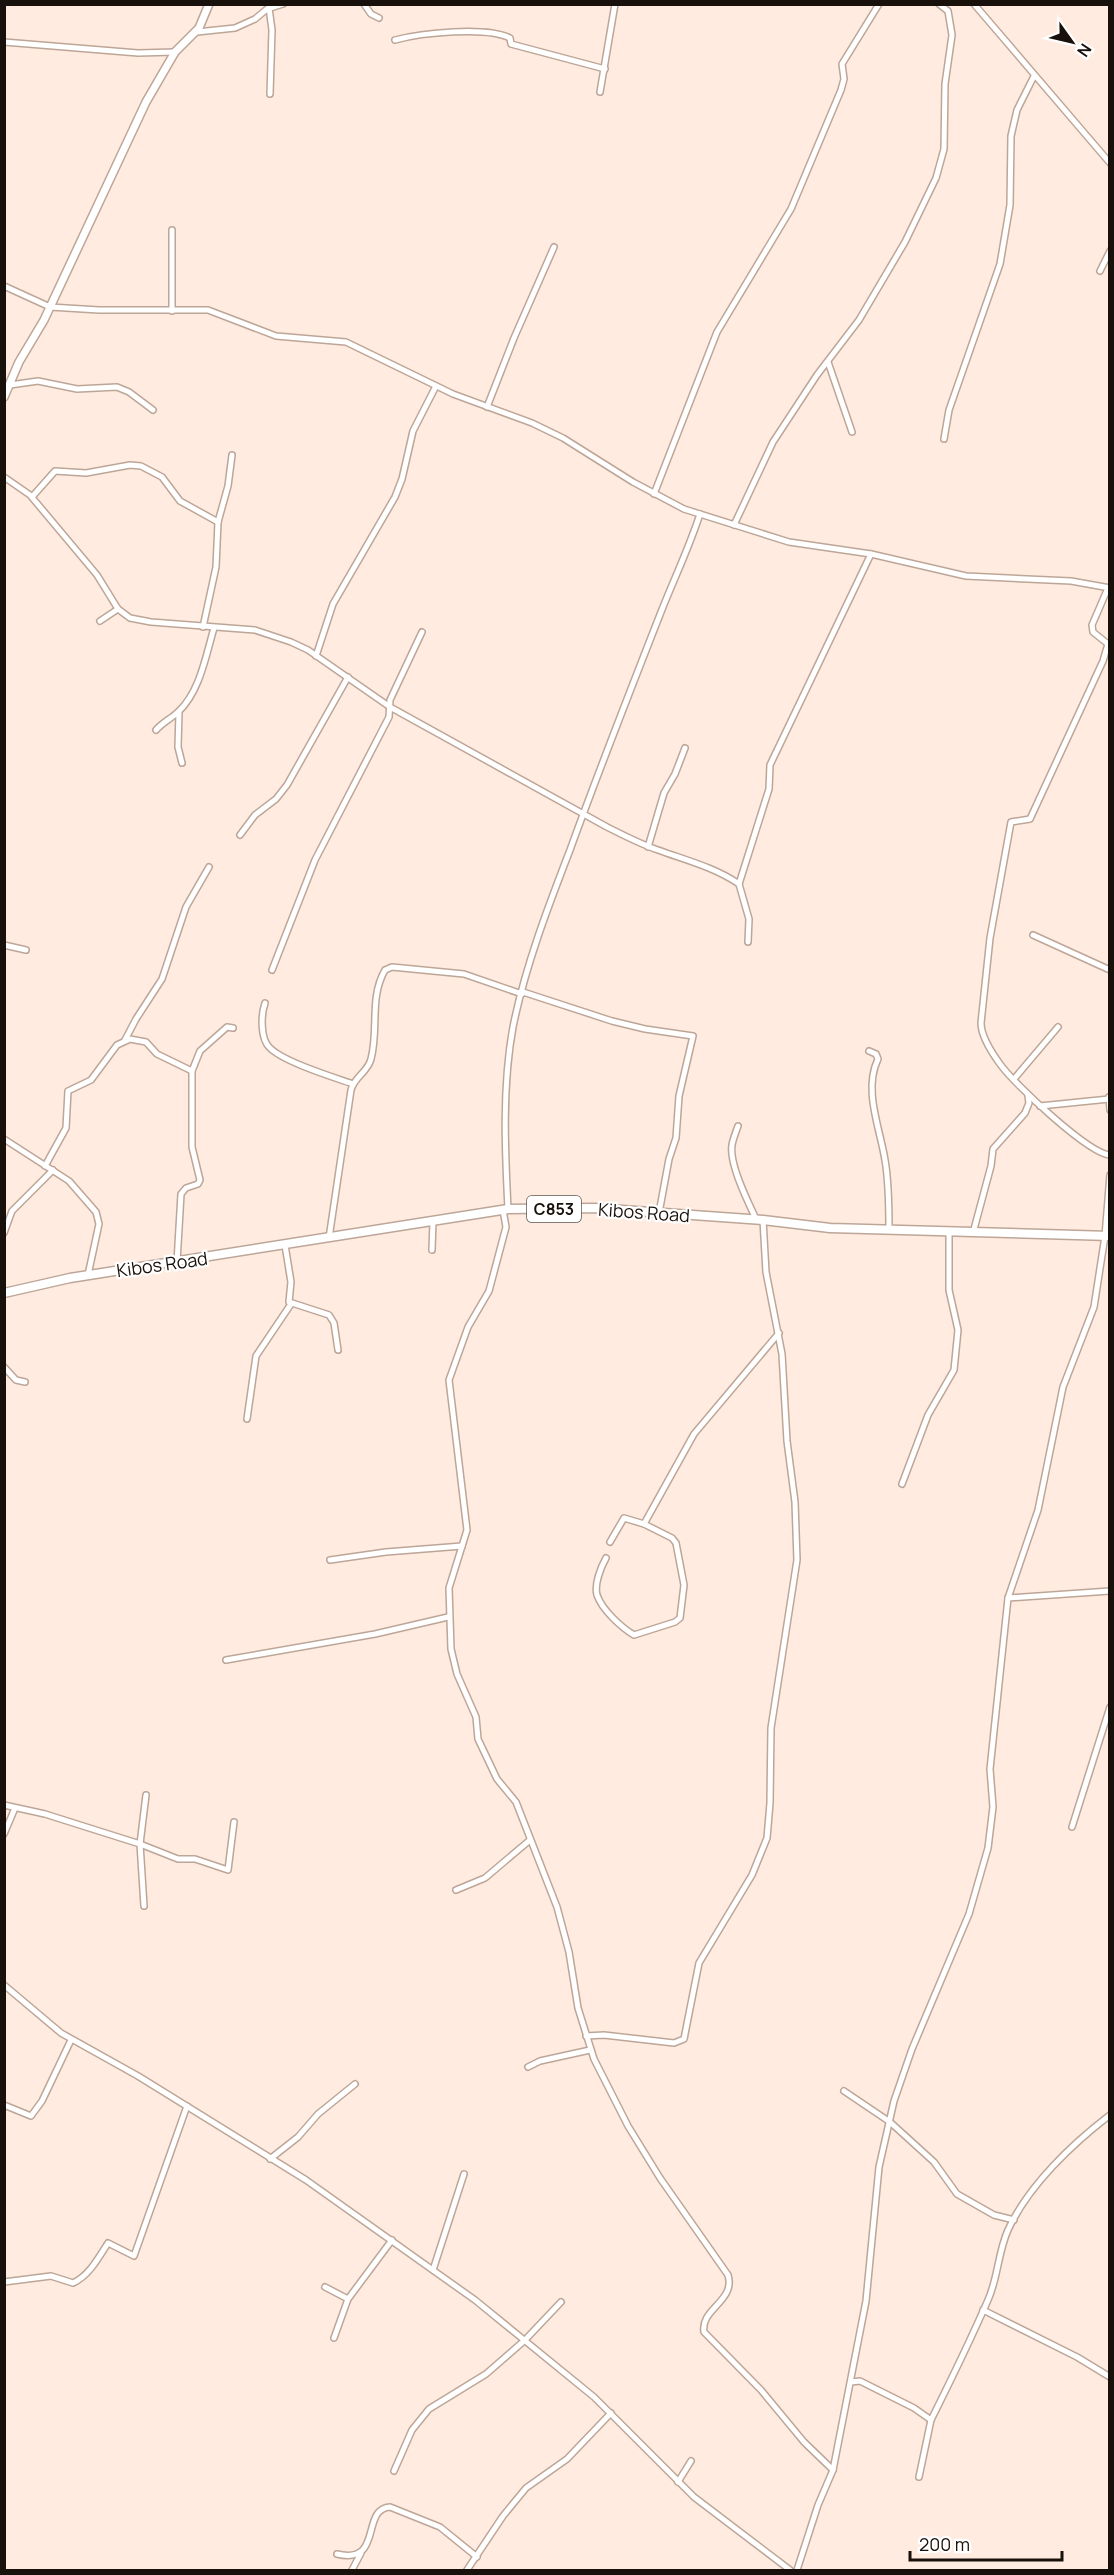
<svg xmlns="http://www.w3.org/2000/svg" width="1114" height="2575" font-family="Manrope,sans-serif">
	<style>
		.lines { fill: none; stroke-linecap: round; stroke-linejoin: round }
		.street-casing { stroke: #bda698; stroke-width: 8 }
		.secondary-casing { stroke: #bda698; stroke-width: 10 }
		.primary-casing { stroke: #bda698; stroke-width: 11 }
		.street { stroke: #fff; stroke-width: 5 }
		.secondary { stroke: #fff; stroke-width: 7 }
		.primary { stroke: #fff; stroke-width: 8 }
		.labels { text-anchor: middle; dominant-baseline: central; stroke-width: 4.5; stroke-linejoin: round; paint-order: stroke }
		.shield { fill: #fff; stroke: #5d5854; stroke-width: 1.5 }
		.shield-label { font-size: 16px; font-weight: bold; fill: #18100b }
		.street-label { font-size: 18px; fill: #18100b; stroke: #fff }
	</style>
	<rect width="100%" height="100%" fill="#ffebdf"/>
	<g class="lines">
		<defs>
			<g id="street">
				<path d="M364,4L371,14L379,18"/>
				<path d="M974,4L1110,163"/>
				<path d="M269,8L272,30L270,94"/>
				<path d="M197,32L235,28L255,19L267,9L283,4"/>
				<path d="M395,40C421,33 486,26 510,38L511,44L605,69"/>
				<path d="M4,42L138,53L175,52"/>
				<path d="M600,92L615,4"/>
				<path d="M1100,271L1110,251"/>
				<path d="M4,286L50,307L99,310H208L276,336L346,342L453,394L532,423L563,438L633,482L684,509L789,542L871,554L966,576L1071,581L1110,588"/>
				<path d="M172,311V230"/>
				<path d="M828,362L852,432"/>
				<path d="M10,385L38,381L77,389L117,387L129,392L153,410"/>
				<path d="M487,407L514,338L554,247"/>
				<path d="M944,439L949,410L1000,264L1010,205L1011,136L1017,110L1034,76"/>
				<path d="M4,477L30,495L97,575L118,609L130,618L151,622L255,630L291,642L308,650L390,707L607,827C623,835 640,844 658,850C685,860 714,867 739,884L749,919L748,942"/>
				<path d="M654,494L717,332L791,209L841,90L844,79L842,64L879,4"/>
				<path d="M32,497L55,471L86,473L130,465L141,466L162,477L180,501L218,522"/>
				<path d="M734,525L773,442L817,375L859,320L905,242L936,178L944,149L945,84L952,35L948,11L939,4"/>
				<path d="M1108,588L1092,625L1093,632L1108,644L1103,661L1030,819L1011,822L990,938L981,1023C981,1037 992,1053 1000,1064C1014,1084 1089,1154 1110,1155"/>
				<path d="M100,621L118,609"/>
				<path d="M203,627L216,567L218,522L228,486L232,455"/>
				<path d="M316,656L333,604L395,497L402,479L413,431L436,386"/>
				<path d="M179,712L178,747L182,763"/>
				<path d="M156,730C163,722 172,718 178,712C200,692 206,655 214,628"/>
				<path d="M240,835L255,815L276,799L287,785L348,677"/>
				<path d="M648,847L664,793L675,774L685,748"/>
				<path d="M739,884L769,789L770,765L871,554"/>
				<path d="M1033,935L1110,970"/>
				<path d="M4,945L26,950"/>
				<path d="M272,970L315,860L389,717L390,700L422,632"/>
				<path d="M523,992L612,1021L645,1029L693,1036L679,1096L676,1138L669,1159L659,1213"/>
				<path d="M265,1003C261,1015 260,1039 270,1048C284,1062 333,1077 353,1084"/>
				<path d="M125,1040L136,1019L162,979L186,907L209,867"/>
				<path d="M869,1051L876,1054L878,1059C863,1090 880,1128 885,1160C889,1183 889,1207 889,1230"/>
				<path d="M1014,1079L1058,1027"/>
				<path d="M1109,1097L1110,1110"/>
				<path d="M1040,1106L1109,1099"/>
				<path d="M738,1126C736,1132 733,1139 732,1145C729,1164 748,1202 756,1219"/>
				<path d="M4,1139L69,1181L96,1212L99,1224L88,1275"/>
				<path d="M45,1166L66,1128L68,1091L91,1080L117,1045L130,1039L146,1042L157,1054L192,1071"/>
				<path d="M508,1209C505,1150 502,1087 513,1027C525,967 548,907 570,850C599,770 630,691 661,612C674,579 689,548 700,514"/>
				<path d="M503,1210L506,1227L489,1291L468,1327L449,1380L467,1530L449,1588L451,1649L457,1674L476,1717L478,1739L497,1779L516,1802L557,1907L569,1952L578,2008L594,2059L628,2126L660,2178L728,2275C736,2301 700,2309 704,2332L761,2390L804,2442L833,2470"/>
				<path d="M4,1233L12,1211L53,1170"/>
				<path d="M973,1233L991,1166L993,1149L1025,1113L1029,1103L1028,1096"/>
				<path d="M329,1238L351,1090C354,1077 368,1072 371,1059C379,1029 369,998 385,970L392,967L464,974L522,994"/>
				<path d="M285,1245L291,1282L289,1302L329,1315L334,1323L338,1350"/>
				<path d="M432,1250L433,1221"/>
				<path d="M177,1262L181,1194L186,1188L198,1184L200,1180L192,1147V1071L200,1051L227,1027L233,1028"/>
				<path d="M4,1367L16,1380L25,1382"/>
				<path d="M247,1419L256,1356L291,1304"/>
				<path d="M902,1484L928,1415L954,1370L958,1330L949,1290V1233"/>
				<path d="M610,1542L624,1518L644,1524L694,1434L779,1333"/>
				<path d="M606,1558C601,1567 594,1584 597,1595C602,1610 622,1628 634,1635L675,1622L680,1618L684,1585L676,1543L672,1538L644,1524"/>
				<path d="M330,1560L386,1552L462,1546"/>
				<path d="M1008,1598L1110,1591"/>
				<path d="M226,1660L375,1634L448,1617"/>
				<path d="M146,1795L140,1844L178,1859H195L228,1870L234,1822"/>
				<path d="M4,1805L45,1814L140,1844L144,1906"/>
				<path d="M1072,1827L1110,1707"/>
				<path d="M4,1834L15,1808"/>
				<path d="M456,1890L485,1878L530,1840"/>
				<path d="M4,1985L61,2033L138,2076L306,2180L475,2300L594,2397L694,2497L790,2570"/>
				<path d="M586,2036L604,2035L674,2043L684,2039L699,1963L752,1875L767,1838L770,1803L771,1728L797,1560L795,1502L787,1441L782,1354L766,1272L763,1220"/>
				<path d="M528,2067L540,2061L590,2050"/>
				<path d="M844,2091L890,2122L934,2162L957,2194L994,2215L1014,2220"/>
				<path d="M4,2105L31,2116L42,2101L71,2040"/>
				<path d="M270,2159L298,2137L318,2114L355,2084"/>
				<path d="M433,2270L464,2174"/>
				<path d="M4,2282L51,2276L73,2283C89,2276 99,2257 108,2243L134,2256L187,2106"/>
				<path d="M325,2287L348,2299"/>
				<path d="M983,2310L1077,2357L1110,2377"/>
				<path d="M334,2338L348,2299L392,2240"/>
				<path d="M851,2382L860,2381L914,2408L931,2420C951,2380 970,2341 988,2300C998,2278 998,2252 1008,2230C1028,2186 1072,2144 1110,2115"/>
				<path d="M394,2471L412,2430L429,2409L486,2374L525,2340L561,2302"/>
				<path d="M919,2477L931,2420"/>
				<path d="M678,2482L691,2461"/>
				<path d="M337,2554C384,2565 360,2509 390,2507L440,2527L477,2557"/>
				<path d="M352,2570L361,2553"/>
				<path d="M467,2570L503,2516L526,2488L567,2459L611,2413"/>
				<path d="M797,2570L818,2505L833,2470L866,2301L879,2167L894,2101L912,2049L969,1914L988,1848L993,1807L990,1769L1008,1598L1038,1510L1063,1387L1094,1307L1105,1236L1110,1175"/>
			</g>
			<path id="secondary" d="M4,397L19,362L44,320L146,102L175,52L199,28L209,4"/>
			<path id="primary" d="M4,1293L70,1278L508,1209L594,1208L763,1220L830,1228L1110,1236"/>
		</defs>
		<use href="#street" class="street-casing"/>
		<use href="#secondary" class="secondary-casing"/>
		<use href="#primary" class="primary-casing"/>
		<use href="#street" class="street"/>
		<use href="#secondary" class="secondary"/>
		<use href="#primary" class="primary"/>
	</g>
	<g class="labels">
		<rect class="shield" x="527" y="1196" width="54" height="26" rx="4.5"/>
		<g class="shield-label">
			<text x="554" y="1209">C853</text>
		</g>
		<g class="street-label">
			<text transform="translate(644 1212) rotate(4)">Kibos Road</text>
			<text transform="translate(162 1264) rotate(-8)">Kibos Road</text>
		</g>
	</g>
	<rect width="1114" height="2575" fill="none" stroke="#18100b" stroke-width="12"/>
	<g transform="translate(1072 42) rotate(124)" stroke="#ffffff" stroke-width="4.5" paint-order="stroke">
	<path d="M0-4.5L10 22L0 15L-10 22Z" fill="#18100b"/>
	<text y="-9" font-size="16" font-weight="bold" text-anchor="middle" fill="#18100b">N</text>
	</g>
	<path d="M910 2551v9h152v-9" fill="none" stroke="#18100b" stroke-width="3"/>
	<text x="919" y="2551" font-size="18" fill="#18100b" stroke="#ffffff" stroke-width="4.5" paint-order="stroke">200 m</text>
</svg>
